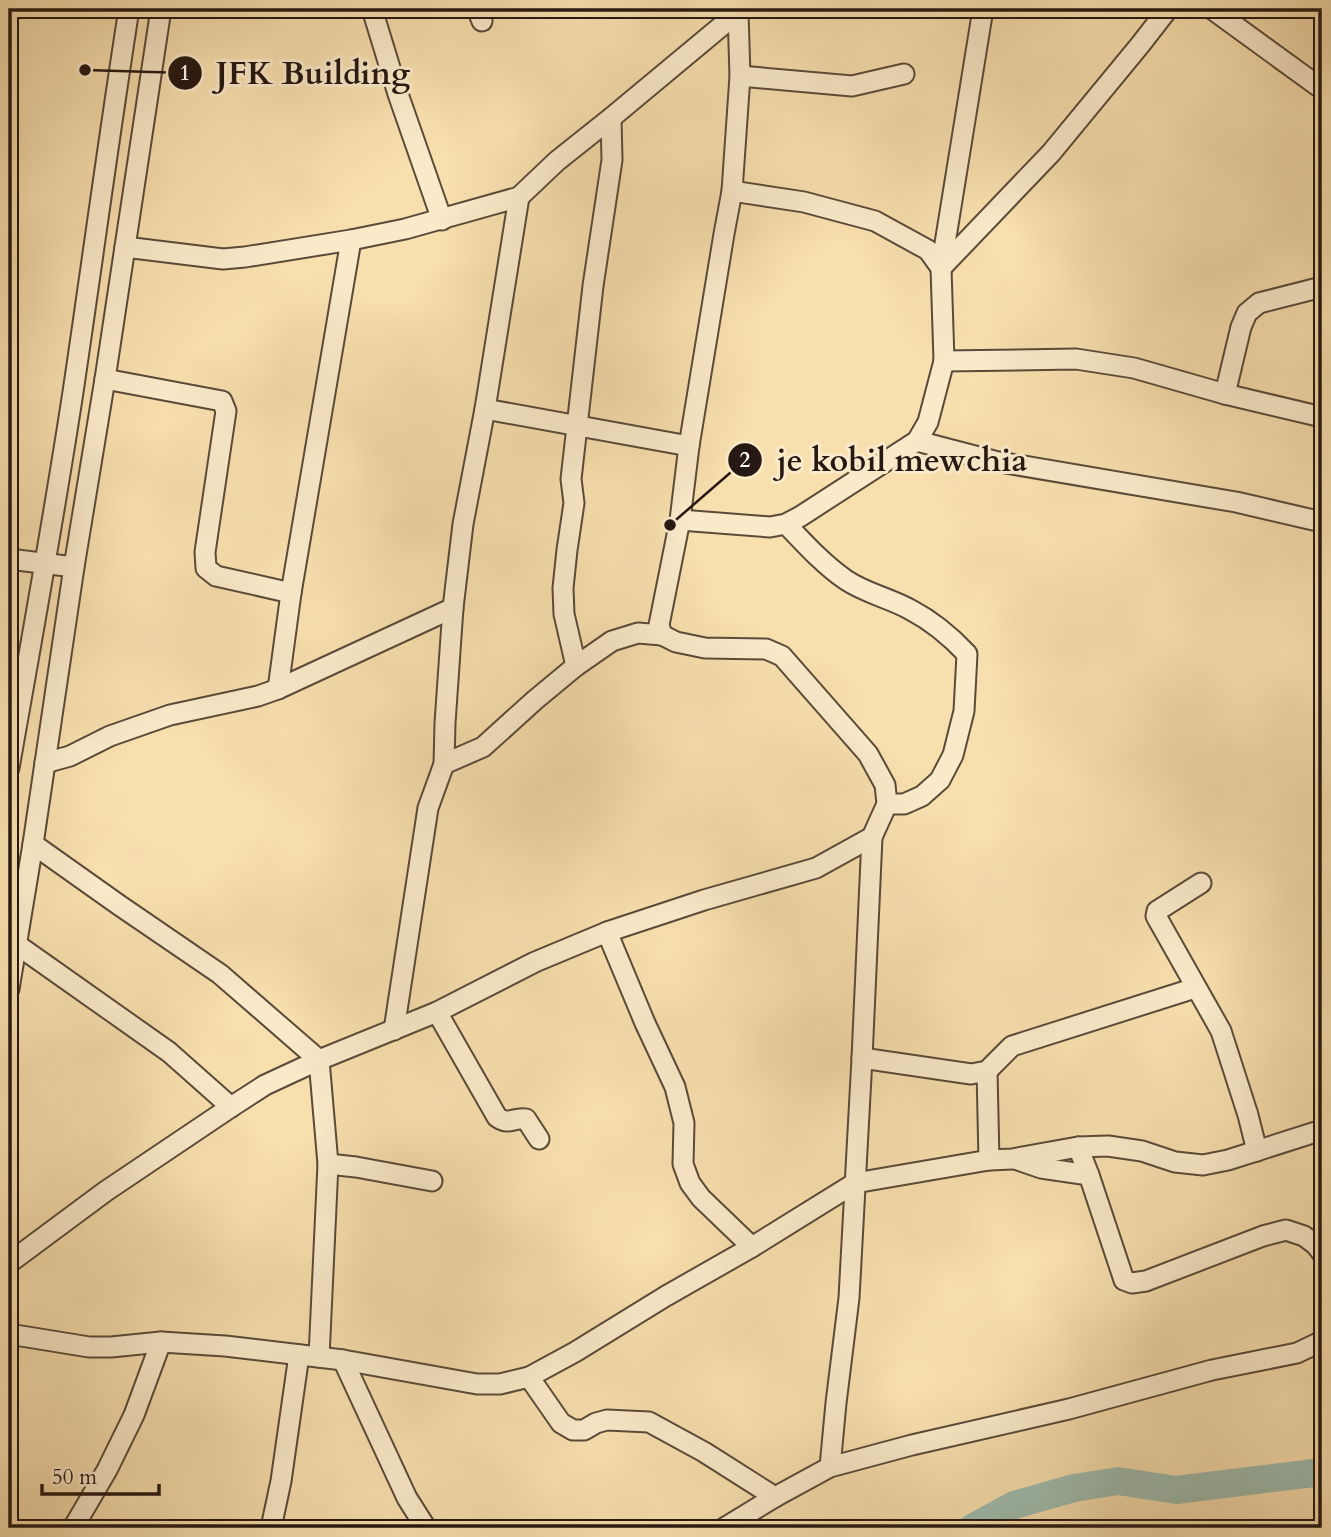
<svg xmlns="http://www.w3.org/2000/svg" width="1331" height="1537" font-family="Cardo,serif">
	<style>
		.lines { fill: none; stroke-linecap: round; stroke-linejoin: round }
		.river { stroke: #9ebcaf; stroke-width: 28 }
		.minor-casing { stroke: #5a4a39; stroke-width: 23 }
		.minor { stroke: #faeaca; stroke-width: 19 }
		.leader { fill: none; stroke: #261812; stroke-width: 2.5 }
		.callout-dot { fill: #261812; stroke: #faeaca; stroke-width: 2.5 }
		.mark-label { font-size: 21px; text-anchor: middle; font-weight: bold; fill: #fff }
		.callout-label { font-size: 32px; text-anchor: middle; font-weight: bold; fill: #261812; stroke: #faeaca; stroke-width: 6; stroke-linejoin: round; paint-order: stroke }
	</style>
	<rect width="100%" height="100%" fill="#f8dfae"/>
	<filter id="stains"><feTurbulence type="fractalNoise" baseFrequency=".00286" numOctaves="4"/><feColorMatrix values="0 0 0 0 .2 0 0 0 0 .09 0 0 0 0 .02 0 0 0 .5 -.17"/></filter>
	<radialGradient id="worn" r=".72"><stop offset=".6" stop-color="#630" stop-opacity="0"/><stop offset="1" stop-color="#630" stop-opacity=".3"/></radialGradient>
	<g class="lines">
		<path class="river" d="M972,1528L1014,1505L1074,1488L1118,1481L1176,1490L1322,1472"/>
		<defs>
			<g id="minor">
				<path d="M372,9L398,94L442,220"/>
				<path d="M477,9L482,21"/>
				<path d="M1212,9L1322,89"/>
				<path d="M740,76L852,86L904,74"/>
				<path d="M732,191L804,202L875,221L928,250L941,268L1051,153L1140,45L1168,9"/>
				<path d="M125,247L223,259L245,257L351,240L405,229L519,197L557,161L611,118L742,9"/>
				<path d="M944,361L1076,359L1134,368L1225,394L1322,417"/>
				<path d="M105,379L222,401L226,411L205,552L206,568L216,576L291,593"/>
				<path d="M1225,394L1241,327L1247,313L1259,303L1322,287"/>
				<path d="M485,409L689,446"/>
				<path d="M917,441L994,461L1236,502L1322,522"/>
				<path d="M680,520L770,527L786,524L801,516L917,441L928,422L944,361L941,268L983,9"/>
				<path d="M786,524C805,544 824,565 846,580C867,594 890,598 911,610C932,621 951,637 967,654L964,711L953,755L940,780L922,796L904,804H887"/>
				<path d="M9,559L74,567"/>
				<path d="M576,666L564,614L563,588L567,550L574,503L571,479L593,286L612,160L611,118"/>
				<path d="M278,689L291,593L351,240"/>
				<path d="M45,763L70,756L110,736L170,715L258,696L278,689L453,608"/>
				<path d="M444,764L483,747L535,700L576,666L612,641L638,633L662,635"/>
				<path d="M9,768C31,643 54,517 73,392C92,264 109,136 129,9"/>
				<path d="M33,844L119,905L220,974L319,1060L328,1164L319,1357"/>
				<path d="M1201,883L1157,911L1156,916L1221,1031L1248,1115L1257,1151"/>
				<path d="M607,932L645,1023L675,1087L684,1123L683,1164L690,1183L701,1198L752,1247"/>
				<path d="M16,944L169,1052L231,1107"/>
				<path d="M9,989L33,844L74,567L105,379L161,9"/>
				<path d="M437,1012L497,1117C509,1126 513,1117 526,1119L539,1139"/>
				<path d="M394,1030L428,808L444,764L445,723L453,608L463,524L485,409L519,197"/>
				<path d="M862,1058L971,1074L987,1071L1012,1046L1195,988"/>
				<path d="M987,1071L989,1160"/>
				<path d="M1078,1147L1089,1175L1124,1280L1132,1283L1146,1281L1263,1236L1286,1230L1304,1236L1316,1245L1322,1253"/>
				<path d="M1015,1159L1041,1168L1089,1175"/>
				<path d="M328,1164L356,1167L432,1181"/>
				<path d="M9,1263L106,1191L231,1107L265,1085L319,1060L437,1012L535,962L607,932L704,900L816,868L872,837L887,804L885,785L868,754L782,656L766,649L705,648L676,642L662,635L659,625L680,520L689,446L724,234L732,191L740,76L738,12L737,9"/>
				<path d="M9,1334L89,1347H111L161,1342L225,1346L343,1360L477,1384H500L529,1377L575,1352L666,1296L752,1247L855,1183L989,1160L1012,1159L1078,1147L1108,1146L1142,1151L1175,1162L1203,1165L1228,1160L1322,1130"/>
				<path d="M343,1360L407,1498L426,1528"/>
				<path d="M529,1377L561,1423L573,1430H584L596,1423L607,1420L649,1422L704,1452L775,1497"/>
				<path d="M830,1467L836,1403L849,1298L862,1058L872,837"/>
				<path d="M73,1528L107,1470L134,1415L161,1342"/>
				<path d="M271,1528L281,1481L299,1355"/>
				<path d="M724,1528L775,1497L830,1467L912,1445L1069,1409L1212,1370L1297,1353L1322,1341"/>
			</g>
		</defs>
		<use href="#minor" class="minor-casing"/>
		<use href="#minor" class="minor"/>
	</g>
	<path class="leader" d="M85 70L185 73M670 525L745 460"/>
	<g class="callout-dot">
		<circle cx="85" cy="70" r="7"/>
		<circle cx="670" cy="525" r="7"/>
		<circle cx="185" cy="73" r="18"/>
		<circle cx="745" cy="460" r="18"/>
	</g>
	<g class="mark-label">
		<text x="185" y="80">1</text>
		<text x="745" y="467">2</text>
	</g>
	<g class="callout-label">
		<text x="313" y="84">JFK Building</text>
		<text x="902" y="471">je kobil mewchia</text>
	</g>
	<rect width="1331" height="1537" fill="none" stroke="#f8dfae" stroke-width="35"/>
	<rect x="10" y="10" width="1310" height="1516" fill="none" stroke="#261812" stroke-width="3.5"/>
	<rect x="18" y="18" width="1296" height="1502" fill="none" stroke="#261812" stroke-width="2"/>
	<path d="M42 1484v10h117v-10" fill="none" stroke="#261812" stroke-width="3.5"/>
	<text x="52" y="1484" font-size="21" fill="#261812" stroke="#faeaca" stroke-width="5" paint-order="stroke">50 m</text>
	<rect width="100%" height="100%" filter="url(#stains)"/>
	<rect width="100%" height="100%" fill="url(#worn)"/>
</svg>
